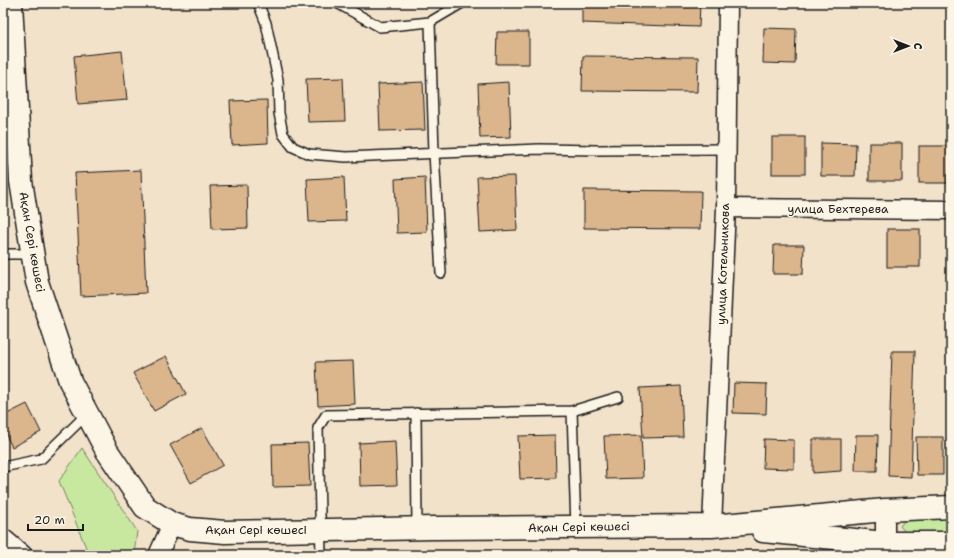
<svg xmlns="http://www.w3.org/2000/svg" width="954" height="558" font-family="'Shantell Sans',sans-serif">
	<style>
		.green { fill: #c8e8a0; stroke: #72825e }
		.building { fill: #dbb58c; stroke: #1c1c1c }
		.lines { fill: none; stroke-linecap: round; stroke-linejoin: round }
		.service-casing { stroke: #1c1c1c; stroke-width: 12 }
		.minor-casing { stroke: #1c1c1c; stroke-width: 21 }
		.tertiary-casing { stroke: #1c1c1c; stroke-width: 25 }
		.service { stroke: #fcf5e5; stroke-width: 9 }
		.minor { stroke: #fcf5e5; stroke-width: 18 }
		.tertiary { stroke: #fcf5e5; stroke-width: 22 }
		.labels { text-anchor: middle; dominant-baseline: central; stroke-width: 3; stroke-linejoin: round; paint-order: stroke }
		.street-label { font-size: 12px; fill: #1c1c1c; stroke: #fcf5e5 }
	</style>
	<rect width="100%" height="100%" fill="#f2e2ca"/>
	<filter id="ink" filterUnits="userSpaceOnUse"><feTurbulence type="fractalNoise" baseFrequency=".025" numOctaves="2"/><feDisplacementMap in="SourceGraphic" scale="8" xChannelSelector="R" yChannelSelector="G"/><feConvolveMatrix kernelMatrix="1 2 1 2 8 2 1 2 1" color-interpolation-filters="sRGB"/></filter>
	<g filter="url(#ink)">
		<g class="green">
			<path d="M82,448L137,531L134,555H89L59,481Z"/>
			<path d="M915,508H951V543H915L900,526Z"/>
		</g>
		<g class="building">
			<path d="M582,3H700L699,27L582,23Z"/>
			<path d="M764,28L796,29L795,64L763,63Z"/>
			<path d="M497,32H529V64H496Z"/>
			<path d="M122,51L127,100L78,104L74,56Z"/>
			<path d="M583,56L698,57L697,92L582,91Z"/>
			<path d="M343,78L345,121L308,122L306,79Z"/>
			<path d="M423,82L425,130L380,131L378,84Z"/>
			<path d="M509,82L511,137L480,138L478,84Z"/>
			<path d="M267,100L268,143L232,145L230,101Z"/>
			<rect x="772" y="137" width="33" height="37"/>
			<path d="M821,143L856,144L855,176H821Z"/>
			<rect x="869" y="143" width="33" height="38"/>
			<rect x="919" y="146" width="32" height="37"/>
			<path d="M141,170L146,293L81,296L75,173Z"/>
			<path d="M515,176L517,230L480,232L477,177Z"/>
			<path d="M344,177L346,221L309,222L307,179Z"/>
			<path d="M425,177L427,232L397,233L395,179Z"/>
			<path d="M247,185L248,228L212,229L210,186Z"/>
			<path d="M584,190L701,191L700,229L584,228Z"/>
			<rect x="887" y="229" width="33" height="38"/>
			<rect x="947" y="242" width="4" height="37"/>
			<path d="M774,245H804L803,274H773Z"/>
			<path d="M892,351H915L911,477L888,476Z"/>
			<path d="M166,356L186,394L154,411L133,373Z"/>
			<path d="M353,361L355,404L318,406L316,362Z"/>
			<path d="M734,383L767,384L766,414L733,413Z"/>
			<path d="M681,386L683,437L643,438L640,388Z"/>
			<path d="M27,404L41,432L12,447L3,429V416Z"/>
			<path d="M202,428L223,465L191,483L170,445Z"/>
			<path d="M555,435L556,478L520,479L518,436Z"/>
			<path d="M641,435L643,478L606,479L604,436Z"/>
			<path d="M856,435H878L877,471H855Z"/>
			<path d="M916,437H943V475H917Z"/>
			<path d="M764,439L794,440V469L763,468Z"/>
			<path d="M813,439H841V471L813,473Z"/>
			<path d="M395,441L397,485L360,486L359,443Z"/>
			<path d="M308,443L310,486L273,487L272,444Z"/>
		</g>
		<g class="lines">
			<defs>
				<g id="service">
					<path d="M258,3L266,23L278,80L279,113L283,134L293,147L309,154L346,157L539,149L597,150L726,149"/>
					<path d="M337,3L380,27L430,22L462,3"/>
					<path d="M430,22L434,153L441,273"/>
					<path d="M3,254H32"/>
					<path d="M572,411L576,527"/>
					<path d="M416,413L417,528"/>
					<path d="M3,467L41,459L87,414"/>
					<path d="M321,555L318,428L326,415L572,411L618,397"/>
				</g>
				<g id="minor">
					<path d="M726,208L951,210"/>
					<path d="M712,526L726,208L728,3"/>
					<path d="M3,538L23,555"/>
					<path d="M158,555L172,524"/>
					<path d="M885,555V510"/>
				</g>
				<g id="tertiary">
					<path d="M11,3L21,181L37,282L70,381L107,451L145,507L172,524L190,529L225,532L434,528L712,526L885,510L951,507"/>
					<path d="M763,531L885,543H951"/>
				</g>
			</defs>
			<use href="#service" class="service-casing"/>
			<use href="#minor" class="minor-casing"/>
			<use href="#tertiary" class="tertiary-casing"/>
			<use href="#service" class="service"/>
			<use href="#minor" class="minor"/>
			<use href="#tertiary" class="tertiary"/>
		</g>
	</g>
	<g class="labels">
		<g class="street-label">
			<text x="838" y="209">улица Бехтерева</text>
			<text transform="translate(32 242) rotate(80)">Ақан Сері көшесі</text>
			<text transform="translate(723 264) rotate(-88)">улица Котельникова</text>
			<text transform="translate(579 527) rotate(-1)">Ақан Сері көшесі</text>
			<text x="256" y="530">Ақан Сері көшесі</text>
		</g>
	</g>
	<rect width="954" height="558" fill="none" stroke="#fcf5e5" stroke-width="16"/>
	<rect x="8" y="8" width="938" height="542" fill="none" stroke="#1c1c1c" stroke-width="1.5" filter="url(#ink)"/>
	<g transform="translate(908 46) rotate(90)" stroke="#fcf5e5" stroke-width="3" paint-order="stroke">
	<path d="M0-3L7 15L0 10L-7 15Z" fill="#1c1c1c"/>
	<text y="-6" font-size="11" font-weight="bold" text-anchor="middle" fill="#1c1c1c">С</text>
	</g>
	<path d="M28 524v6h55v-6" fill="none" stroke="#1c1c1c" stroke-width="2"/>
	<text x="34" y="524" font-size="12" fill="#1c1c1c" stroke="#fcf5e5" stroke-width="3" paint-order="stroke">20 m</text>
</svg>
